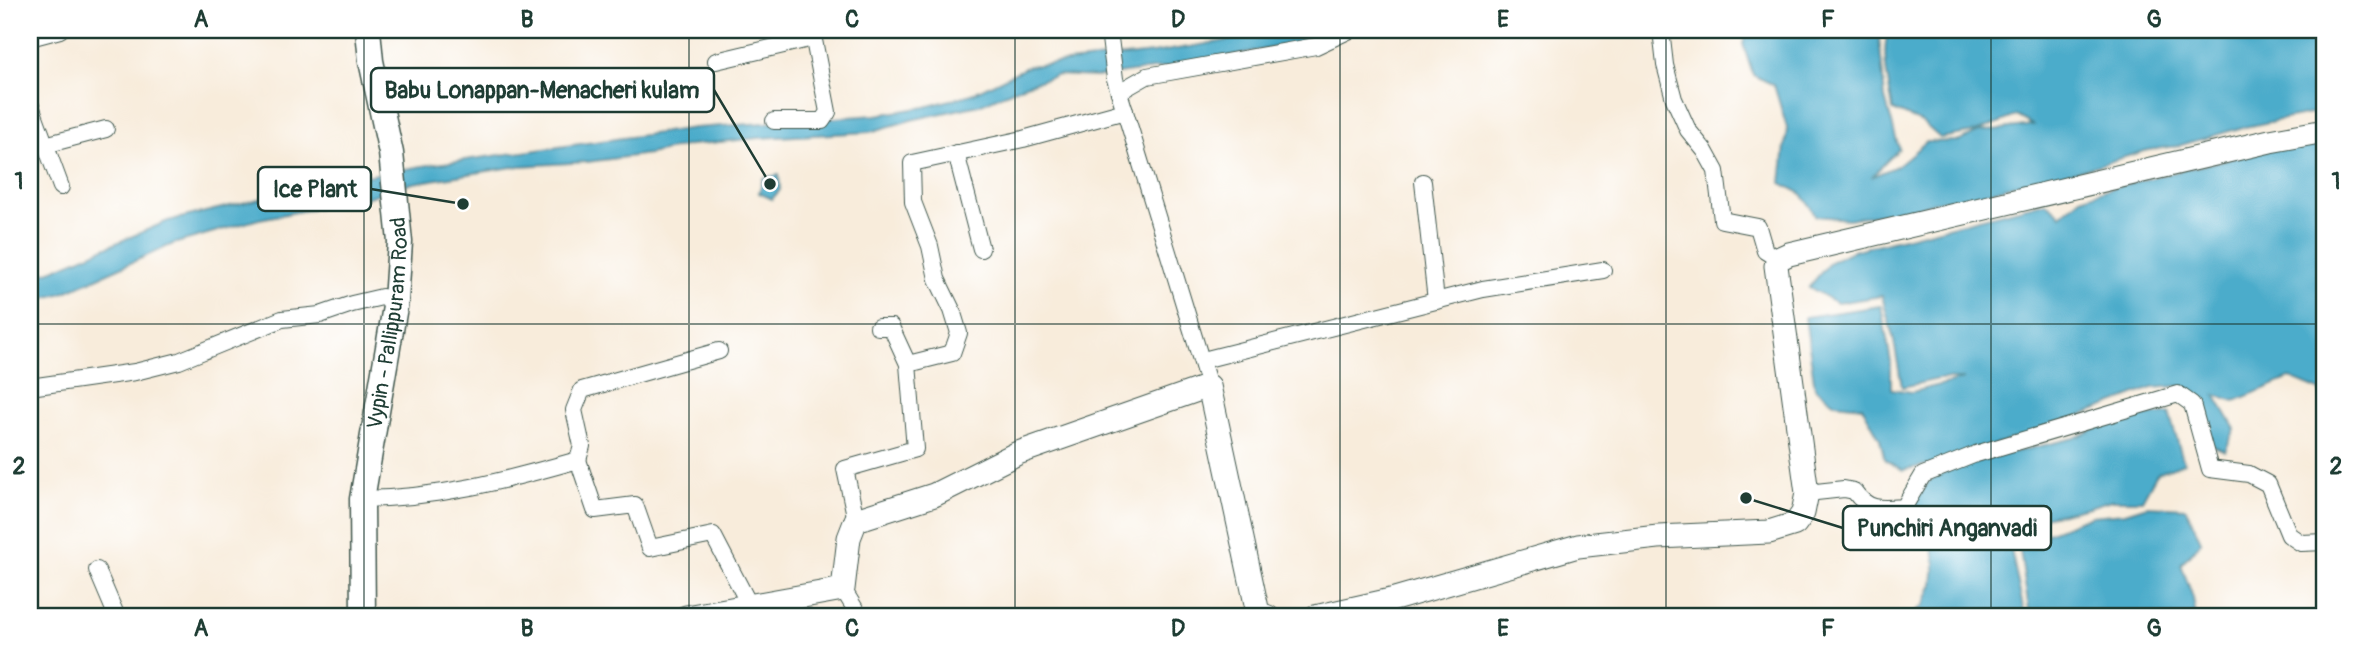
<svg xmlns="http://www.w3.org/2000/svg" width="2355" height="647" font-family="Pangolin,sans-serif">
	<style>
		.water { fill: #4caccb; stroke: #367480; stroke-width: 2 }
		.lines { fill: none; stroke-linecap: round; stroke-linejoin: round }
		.street-casing { stroke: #40574d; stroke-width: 18 }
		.secondary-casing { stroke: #40574d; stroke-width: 25 }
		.primary-casing { stroke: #40574d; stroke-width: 27 }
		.street { stroke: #fff; stroke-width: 16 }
		.secondary { stroke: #fff; stroke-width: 23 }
		.primary { stroke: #fff; stroke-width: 24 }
		.grid { fill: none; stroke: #1f3d34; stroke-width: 2; stroke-opacity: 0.55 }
		.labels { text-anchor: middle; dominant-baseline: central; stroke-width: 7; stroke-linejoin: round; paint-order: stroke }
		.street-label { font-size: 21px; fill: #1f3d34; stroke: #fff }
		.leader { fill: none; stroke: #1f3d34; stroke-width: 2.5 }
		.callout-dot { fill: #1f3d34; stroke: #fff; stroke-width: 2.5 }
		.callout { fill: #fff; stroke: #1f3d34; stroke-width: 2.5 }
		.callout-label { font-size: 23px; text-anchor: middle; font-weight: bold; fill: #1f3d34 }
		.neatline { fill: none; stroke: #1f3d34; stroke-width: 2.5 }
		.grid-label { font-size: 23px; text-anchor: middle; font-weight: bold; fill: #1f3d34 }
	</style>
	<rect width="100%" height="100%" fill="#fff"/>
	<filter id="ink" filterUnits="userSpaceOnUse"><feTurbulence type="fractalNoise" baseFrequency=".0143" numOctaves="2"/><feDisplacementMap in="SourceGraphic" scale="14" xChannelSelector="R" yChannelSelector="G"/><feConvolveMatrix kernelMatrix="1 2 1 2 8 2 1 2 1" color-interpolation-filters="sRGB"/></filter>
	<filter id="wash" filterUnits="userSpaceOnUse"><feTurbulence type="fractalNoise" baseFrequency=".00686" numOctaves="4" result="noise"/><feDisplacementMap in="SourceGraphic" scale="28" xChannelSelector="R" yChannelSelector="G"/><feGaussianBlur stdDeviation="1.57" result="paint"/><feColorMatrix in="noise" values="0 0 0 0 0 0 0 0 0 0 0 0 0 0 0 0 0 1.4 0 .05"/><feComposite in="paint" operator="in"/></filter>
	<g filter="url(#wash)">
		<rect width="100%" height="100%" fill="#f8ecdb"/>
		<g class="water">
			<path d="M1290,30H1348L1343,35L1168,67L1096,77L1058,75L1022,86L979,105L911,120L870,132L758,138L690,145L649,154L587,162L519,166L413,183L355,201L259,219L173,244L63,293L30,302V278L53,270L168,221L321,184L422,166L694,128L876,115L925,107L972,94L1029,66L1153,53Z"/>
			<path d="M1747,30H1882L1879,38L1885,98L1899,149L1871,177L1897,166L1926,142L1960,141L1979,132L2033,125L2016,116L1975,132L1940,138L1922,122L1893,110C1889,85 1881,57 1888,31L1892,30H2325V111L2240,128L2178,146L2148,150L2082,170L2034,179L1971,197L1941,200L1917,208L1849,219L1816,216L1802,194L1781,183L1787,128L1774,85L1753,75L1743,44Z"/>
			<path d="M2325,135V409L2319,390L2290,378L2235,401L2215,395L2235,429L2225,451L2202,441L2189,405L2179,386L2152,388L2059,424L1941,462L1903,470L1885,460L1880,439L1862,406L1835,403L1815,388L1805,317L1881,306L1891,362V389L1912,392L1964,379H1939L1902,387L1894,341L1882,296L1837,303L1809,287L1830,262L1852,251L2046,202L2061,215L2081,198L2115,187Z"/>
			<path d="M779,175L780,190L772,199L759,193L763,178Z"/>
			<path d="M2169,413L2184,463L2157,473L2142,500H2111L2089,507L2017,523L2009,540L2025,617H1909L1924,605L1933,584L1935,563L1932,538L1917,523L1914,501L1931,479L1963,464L2075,438L2096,428L2118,420Z"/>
			<path d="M2147,506L2186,508L2201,541L2181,564L2193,598L2196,617H2030L2019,544L2091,516L2125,513Z"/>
		</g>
	</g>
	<g filter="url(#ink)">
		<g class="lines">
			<defs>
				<g id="street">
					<path d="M1109,30L1115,79L1209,386"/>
					<path d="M1661,30L1665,65L1674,99L1688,130L1705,151L1716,171L1722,220L1758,227L1765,251L1778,259"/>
					<path d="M30,38L60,30"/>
					<path d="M716,61L813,38"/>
					<path d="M1119,92L1147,76L1316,46L1350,30"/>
					<path d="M30,103L61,187"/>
					<path d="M774,121H822L828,112L812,30"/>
					<path d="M45,145L106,129"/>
					<path d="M956,153L981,249"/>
					<path d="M1423,182L1436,301"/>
					<path d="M1203,360L1483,289L1603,270"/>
					<path d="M908,364L952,353L959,333L952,310L937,279L930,246L913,202L912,163L1023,139L1125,111"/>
					<path d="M30,387L135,372L179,361L282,319L320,315L352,304L382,297L396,301"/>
					<path d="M578,460L595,510L635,505L650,548L713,535L749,604"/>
					<path d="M1807,493L1844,489L1854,491C1868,511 1881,509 1904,507L1923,475L1976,454L2178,394L2192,404L2210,469L2249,474L2268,484L2289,535L2301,543L2325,542"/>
					<path d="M362,499C439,498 504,481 578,460L582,446L574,410L582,390L719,351"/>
					<path d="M856,520L845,469L915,449L908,364L891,327H878"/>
					<path d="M97,570L117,617"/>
					<path d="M843,589L860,617"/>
				</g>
				<g id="secondary">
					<path d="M686,617L843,589L849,538L856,520L934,495L1018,453L1209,386L1258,613L1268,617"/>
					<path d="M1315,617L1391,600L1578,546L1658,537L1769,532L1795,524L1803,513L1807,493L1776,266L1778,259L1789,254L2270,141L2325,131"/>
				</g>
				<g id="primary">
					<path id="s1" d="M363,617L362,499L396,301L400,242L391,153L371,61L368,30"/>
				</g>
			</defs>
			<use href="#street" class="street-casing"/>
			<use href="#secondary" class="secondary-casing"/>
			<use href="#primary" class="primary-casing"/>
			<use href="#street" class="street"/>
			<use href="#secondary" class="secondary"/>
			<use href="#primary" class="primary"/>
		</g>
	</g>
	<path class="grid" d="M364,30V617M689,30V617M1015,30V617M1340,30V617M1666,30V617M1991,30V617M30,324H2325"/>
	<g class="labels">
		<g class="street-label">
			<text stroke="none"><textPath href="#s1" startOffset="296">Vypin - Pallippuram Road</textPath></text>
		</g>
	</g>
	<path class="leader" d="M770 184L714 90M463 204L371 189M1746 498L1843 528"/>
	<g class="callout-dot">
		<circle cx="770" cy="184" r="7"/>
		<circle cx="463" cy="204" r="7"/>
		<circle cx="1746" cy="498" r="7"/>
	</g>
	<g class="callout">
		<rect x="371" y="68" width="343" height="44" rx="7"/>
		<rect x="258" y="167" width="113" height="44" rx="7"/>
		<rect x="1843" y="506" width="208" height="44" rx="7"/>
	</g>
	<g class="callout-label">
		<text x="542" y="98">Babu Lonappan-Menacheri kulam</text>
		<text x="315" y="197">Ice Plant</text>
		<text x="1947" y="536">Punchiri Anganvadi</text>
	</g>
	<rect width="2355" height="647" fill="none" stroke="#fff" stroke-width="77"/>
	<rect x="38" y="38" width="2278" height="570" class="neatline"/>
	<g class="grid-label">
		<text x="201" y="27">A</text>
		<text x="527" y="27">B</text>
		<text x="852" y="27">C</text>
		<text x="1178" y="27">D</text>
		<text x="1503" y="27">E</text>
		<text x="1828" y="27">F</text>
		<text x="2154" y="27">G</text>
		<text x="19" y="189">1</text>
		<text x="2336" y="189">1</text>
		<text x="19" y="474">2</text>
		<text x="2336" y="474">2</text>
		<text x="201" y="636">A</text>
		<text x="527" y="636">B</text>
		<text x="852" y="636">C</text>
		<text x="1178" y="636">D</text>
		<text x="1503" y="636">E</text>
		<text x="1828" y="636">F</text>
		<text x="2154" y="636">G</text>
	</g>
</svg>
